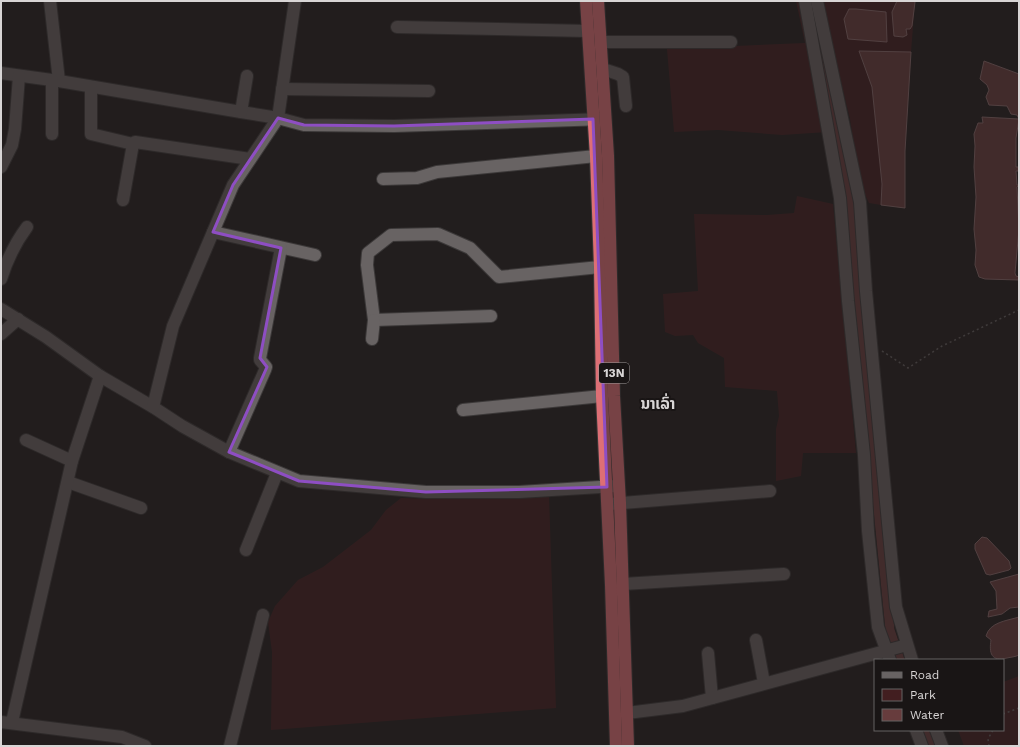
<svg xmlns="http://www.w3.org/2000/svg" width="1020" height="747" font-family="'Work Sans','Noto Sans Lao',sans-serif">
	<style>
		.green { fill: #421e20 }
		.water { fill: #673c3d; stroke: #896a6b }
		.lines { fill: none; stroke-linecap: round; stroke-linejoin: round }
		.canal { stroke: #673c3d; stroke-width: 9 }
		.minor-casing { stroke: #3c3939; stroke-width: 14 }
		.highway-casing { stroke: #3c3939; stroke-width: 14 }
		.path { stroke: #635f5f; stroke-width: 1.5; stroke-dasharray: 2 3; stroke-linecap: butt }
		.minor { stroke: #686363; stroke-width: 12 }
		.highway { stroke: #dd6f75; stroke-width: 12 }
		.marked { fill: none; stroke: #8e4ec3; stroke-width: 3; stroke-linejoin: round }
		.labels { text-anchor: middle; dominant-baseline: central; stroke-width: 4; stroke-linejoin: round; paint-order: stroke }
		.shield { fill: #191515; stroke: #9f9b9b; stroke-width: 1 }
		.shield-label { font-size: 12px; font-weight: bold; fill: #d8d5d5 }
		.quarter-label { font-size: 15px; font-weight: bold; fill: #d8d5d5; stroke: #191515 }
	</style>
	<rect width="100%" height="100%" fill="#221e1e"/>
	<g class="green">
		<path d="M796,1H802L827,132L782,135L718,130L674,132L667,49L805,43Z"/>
		<path d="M824,1H915L911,52H859L872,87L882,184L881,205L869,203L860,184L850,119L828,29Z"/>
		<path d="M797,196L833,204L856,453H803L801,476L776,481V429L779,416L777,391L725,387L724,358L698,343L693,335L675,336L665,332L663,294L698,291L694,214L767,215L794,213Z"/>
		<path d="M549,495L556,708L271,730L272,652L268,622L275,606L298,580L323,567L371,530L386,510L401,498C451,500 500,497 549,495Z"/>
		<path d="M1019,676V746H964L958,730H1003V682Z"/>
	</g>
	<g class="water">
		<path d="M897,1H915V2L912,26L910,29H906L907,35L903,37L894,36L892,12Z"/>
		<path d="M849,9H856L886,12L887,42L848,39L844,19Z"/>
		<path d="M859,51L911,52L905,151V208L881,205L882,184L872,87Z"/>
		<path d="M984,61L1019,74V119L1017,115L1011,114L1007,106L989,105L986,97L989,90L987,85L980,79Z"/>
		<path d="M982,117L1019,119L1016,138V167H1019V171H1016L1017,185H1019L1017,187L1019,229L1015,273L1016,276L1019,277V280L985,279L979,277L975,265L976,250L974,229L976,197L974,167L975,146L974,134L978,123H983Z"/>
		<path d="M982,537L987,538L1009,561L1011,568L1009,570L990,575L986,574L975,549V544Z"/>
		<path d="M1019,574V607L1010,608L1002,614L988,617L989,611L997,609L996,591L990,582Z"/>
		<path d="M1019,617V655C1015,657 1011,657 1007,658C991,662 989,653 991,640L986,636C990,622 1006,621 1019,617Z"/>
	</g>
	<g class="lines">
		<g class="canal">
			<path d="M819,44L851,203L856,288L890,630L900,660"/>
			<path d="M926,730L932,746"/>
		</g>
		<defs>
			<g id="minor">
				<path d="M50,1L59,81"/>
				<path d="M805,1L840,198L848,301L864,455L868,531L878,627L890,660"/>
				<path d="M817,1L860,202L866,291L896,607L912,660"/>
				<path d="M397,27L588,31"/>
				<path d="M601,42H731"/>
				<path d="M603,69L618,74L623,77L626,106"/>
				<path d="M1,73L59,81L241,112L278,118L304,125L394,126L604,119"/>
				<path d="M91,87V134L133,144"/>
				<path d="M282,89L429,91"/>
				<path d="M241,112L247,76"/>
				<path d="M52,134V80"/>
				<path d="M1,167L12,145L15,129L19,76"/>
				<path d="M383,179L417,178L437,172L596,156"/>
				<path d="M123,200L133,144L135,142L250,159"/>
				<path d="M213,232L315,255"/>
				<path d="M1,279C7,260 15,243 27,227"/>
				<path d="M1,309L46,337L100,376L153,407L182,426L229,452L299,481L426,492H519L616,486"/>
				<path d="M491,316L374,320L367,265L368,253L391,235L438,234L470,248L499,277L600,267"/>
				<path d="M1,334L18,319"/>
				<path d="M372,339L374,320"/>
				<path d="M153,407L173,326L233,185L278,118L295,1"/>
				<path d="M463,410L602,396"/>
				<path d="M26,440L72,461"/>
				<path d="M229,452L265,370L266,367L260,360V358L281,248"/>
				<path d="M68,482L141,508"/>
				<path d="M610,504L770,491"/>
				<path d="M246,550L277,473"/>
				<path d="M623,584L784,574"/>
				<path d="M756,640L764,683"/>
				<path d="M708,653L712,698"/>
				<path d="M627,713L683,706L907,645"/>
				<path d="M1,722L122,737L145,746"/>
				<path d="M12,722L72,461L100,376"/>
				<path d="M916,730L922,746"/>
				<path d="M936,730L942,746"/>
				<path d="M230,746L263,615"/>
			</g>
			<g id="highway">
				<path d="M586,1L596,156L600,267L602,396L611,585L616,746"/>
				<path d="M598,1L608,156L614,396L620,503L628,746"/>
			</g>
		</defs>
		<use href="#minor" class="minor-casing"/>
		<use href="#highway" class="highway-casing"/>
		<g class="path">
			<path d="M882,351L908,368L942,346L1019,310"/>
			<path d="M1003,714L1019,708"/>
			<path d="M989,746L988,739L993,730"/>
		</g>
		<use href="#minor" class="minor"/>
		<use href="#highway" class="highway"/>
	</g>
	<path d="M0 0H1020V747H0ZM278,118L304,125L394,126L593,119L607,487L426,492L299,481L229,452L267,367L260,358L281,248L213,232L233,185Z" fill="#221e1e" fill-opacity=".55" fill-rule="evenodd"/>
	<path class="marked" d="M278,118L304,125L394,126L593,119L607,487L426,492L299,481L229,452L267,367L260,358L281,248L213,232L233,185Z"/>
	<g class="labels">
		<rect class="shield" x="599" y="363" width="30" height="20" rx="3"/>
		<g class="shield-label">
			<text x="614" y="373">13N</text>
		</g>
		<g class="quarter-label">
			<text x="658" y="404">ນາເລົ່າ</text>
		</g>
	</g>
	<rect width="1020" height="747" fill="none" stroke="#d8d5d5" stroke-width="4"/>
	<rect x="874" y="659" width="130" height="72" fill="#191515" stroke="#656262"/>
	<rect x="882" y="672" width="20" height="6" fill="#686363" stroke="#656262"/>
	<text x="910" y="679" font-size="12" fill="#d8d5d5">Road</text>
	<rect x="882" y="689" width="20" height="12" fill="#421e20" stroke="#656262"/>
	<text x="910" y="699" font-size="12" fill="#d8d5d5">Park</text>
	<rect x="882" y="709" width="20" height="12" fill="#673c3d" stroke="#656262"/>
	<text x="910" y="719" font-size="12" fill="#d8d5d5">Water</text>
</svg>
